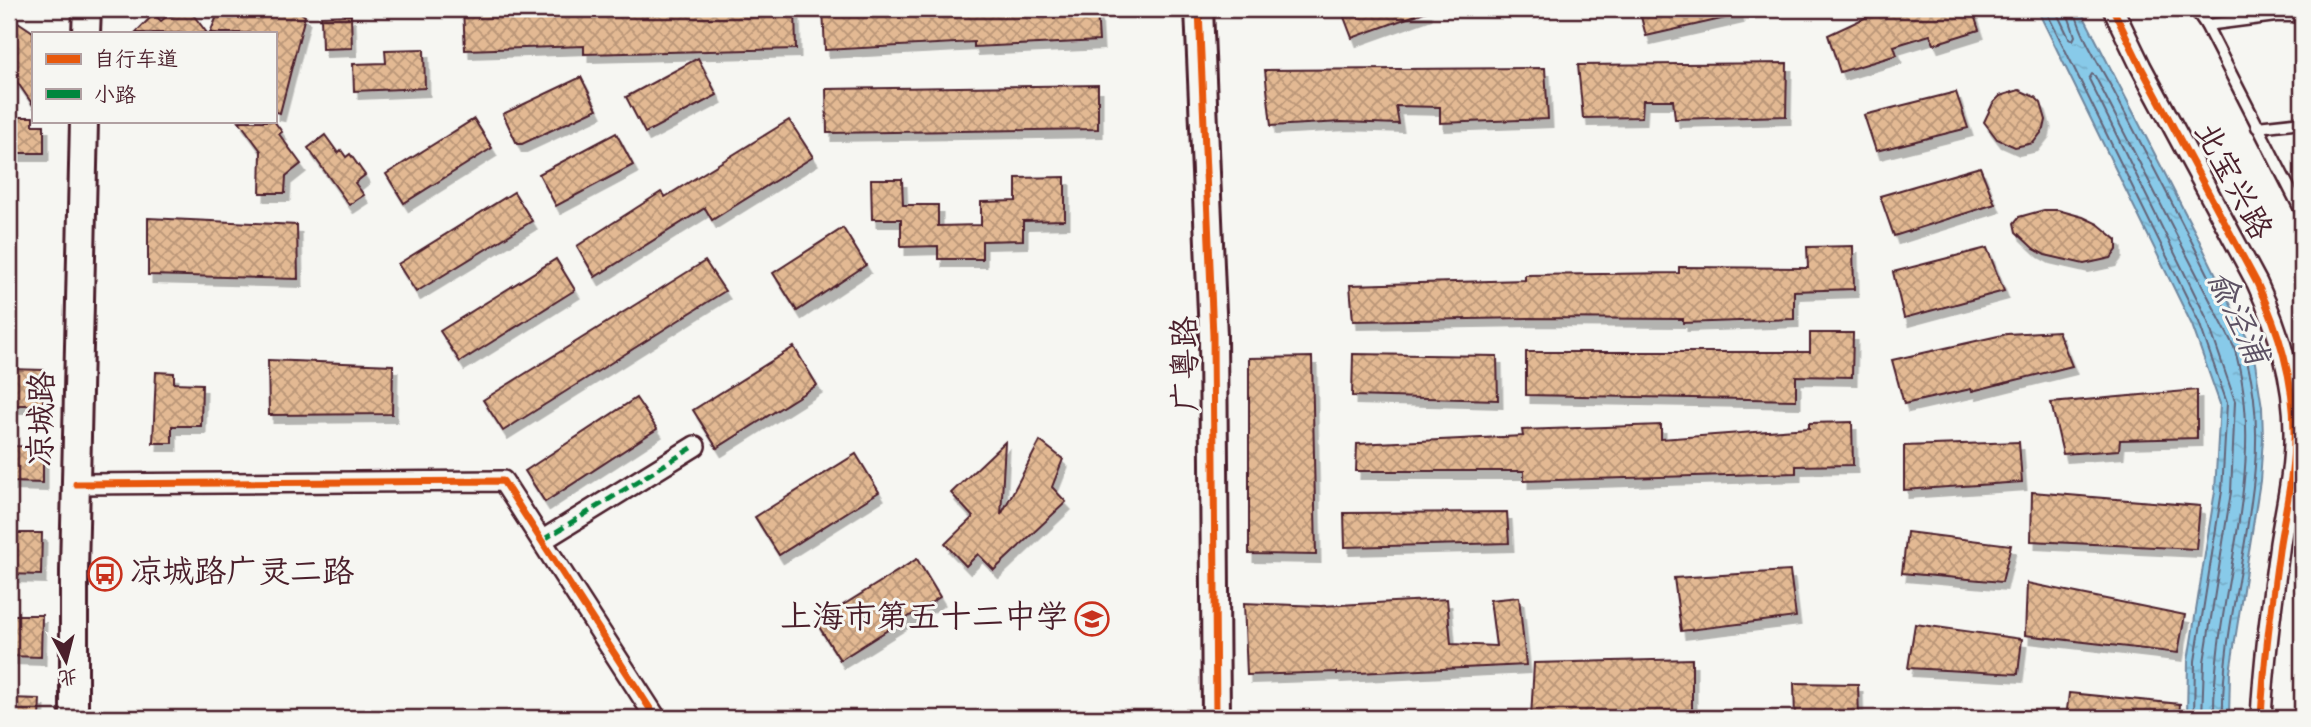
<svg xmlns="http://www.w3.org/2000/svg" width="2311" height="727" font-family="'Indie Flower','LXGW WenKai TC',sans-serif">
	<style>
		.water { fill: url(#water-ripples); stroke: #6f869d; stroke-width: 2 }
		.lines { fill: none; stroke-linecap: round; stroke-linejoin: round }
		.shore { stroke: #636377; stroke-width: 2 }
		.building { fill: url(#building-cross-hatch); stroke: #4a1f2b; stroke-width: 2; filter: url(#shadow) }
		.lane-casing { stroke: #4a1f2b; stroke-width: 15 }
		.street-casing { stroke: #4a1f2b; stroke-width: 24 }
		.secondary-casing { stroke: #4a1f2b; stroke-width: 32 }
		.lane { stroke: #f6f6f2; stroke-width: 10 }
		.street { stroke: #f6f6f2; stroke-width: 19 }
		.secondary { stroke: #f6f6f2; stroke-width: 26 }
		.quiet { stroke: #00873e; stroke-width: 5; stroke-dasharray: 10 5; stroke-linecap: butt }
		.cycleway-casing { stroke: #f6f6f2; stroke-width: 11 }
		.cycleway { stroke: #e8590c; stroke-width: 7 }
		.labels { text-anchor: middle; dominant-baseline: central; stroke-width: 6; stroke-linejoin: round; paint-order: stroke }
		.street-label { font-size: 32px; fill: #4a1f2b; stroke: #f6f6f2 }
		.poi-label { font-size: 32px; fill: #4a1f2b; stroke: #f6f6f2; text-anchor: start }
		.water-label { font-size: 33px; font-style: italic; fill: #5d5264; stroke: #f6f6f2 }
	</style>
	<defs>
		<pattern id="water-ripples" width="26" height="14" patternUnits="userSpaceOnUse" patternTransform="scale(1.75)"><rect width="26" height="14" fill="#88cae9"/><path d="M2 4q2-2 4 0t4 0M15 11q2-2 4 0t4 0" fill="none" stroke="#77adc8"/></pattern>
		<pattern id="building-cross-hatch" width="8" height="8" patternUnits="userSpaceOnUse" patternTransform="scale(1.75)"><rect width="8" height="8" fill="#e3b993"/><path d="M0 0l8 8M0 8l8-8" fill="none" stroke="#ba9678"/></pattern>
		<filter id="shadow"><feDropShadow dx="4.5" dy="8" stdDeviation="0" flood-color="#0004"/></filter>
	</defs>
	<rect width="100%" height="100%" fill="#f6f6f2"/>
	<filter id="ink" filterUnits="userSpaceOnUse"><feTurbulence type="fractalNoise" baseFrequency=".0143" numOctaves="2"/><feDisplacementMap in="SourceGraphic" scale="14" xChannelSelector="R" yChannelSelector="G"/><feConvolveMatrix kernelMatrix="1 2 1 2 8 2 1 2 1" color-interpolation-filters="sRGB"/></filter>
	<g filter="url(#ink)">
		<path class="water" d="M2037,9H2080L2196,234L2249,342L2255,363L2262,407L2263,438L2260,481L2230,672L2229,718H2187L2188,661L2215,491L2220,404L2192,325Z"/>
		<g class="lines">
			<g class="shore">
				<path d="M2045,9L2199,322L2227,403L2222,491L2195,661L2194,718"/>
				<path d="M2055,9L2069,38L2073,40L2075,36L2066,9"/>
				<path d="M2075,9C2077,29 2102,70 2113,90C2145,151 2177,212 2208,274C2222,302 2239,330 2247,361C2278,477 2220,601 2223,718"/>
				<path d="M2202,718L2204,662L2231,492L2235,401L2207,319L2089,79L2092,74L2095,76L2234,347C2271,470 2212,595 2214,718"/>
			</g>
		</g>
		<g class="building">
			<path d="M463,9H795L796,49L584,54V46L465,50Z"/>
			<path d="M823,9H1097L1099,41L974,47V42L825,50Z"/>
			<path d="M1341,9H1427V11L1352,38Z"/>
			<path d="M1639,9H1738L1739,15L1646,36Z"/>
			<path d="M1884,9H1972L1979,30L1934,44L1930,35L1894,46L1897,55L1840,72L1828,35Z"/>
			<path d="M298,11L305,16L280,113L275,112V33H210L217,16Z"/>
			<path d="M191,12L207,33H135L154,14L161,21L166,17Z"/>
			<path d="M351,15L352,48L322,49L321,16Z"/>
			<path d="M9,16L33,32V105L9,70Z"/>
			<path d="M424,49L425,88L354,91L353,64L386,63L385,50Z"/>
			<path d="M698,58L717,95L645,133L626,97Z"/>
			<path d="M1787,63L1786,116L1675,119L1673,100H1643L1642,117L1583,118L1578,65Z"/>
			<path d="M1545,68L1548,119L1440,123V107L1396,106L1399,124L1342,122L1271,126L1265,70Z"/>
			<path d="M581,77L597,109L522,144H517L503,114Z"/>
			<path d="M1098,85V129L827,133L826,89Z"/>
			<path d="M2019,90L2035,97L2041,103L2046,120L2044,129L2033,143L2015,147L1997,139L1984,122L1993,103L2000,96Z"/>
			<path d="M1956,92L1968,128L1876,151L1864,115Z"/>
			<path d="M9,117H33V125H44V153H9Z"/>
			<path d="M474,119L492,148L404,203L386,174Z"/>
			<path d="M789,120L813,157L712,220L705,208L595,277L577,246L661,192L665,197Z"/>
			<path d="M239,121H274L282,132L279,134L301,164L286,176L285,193H260L261,151Z"/>
			<path d="M616,133L633,165L556,206L539,174Z"/>
			<path d="M325,135L338,153L341,150L346,157L350,154L365,175L355,183L364,195L349,205L308,148Z"/>
			<path d="M1980,167L1995,204L1894,236L1880,196Z"/>
			<path d="M1065,177V220L1023,221V240L982,241V259H938V246L901,247V219H872L871,179H902L903,205H938V226L981,225V202L1016,201V178Z"/>
			<path d="M514,192L532,221L416,292L398,264Z"/>
			<path d="M2044,210H2058L2083,217L2098,224L2117,240V250L2111,258L2084,264L2045,255L2034,249L2016,232L2014,223L2019,217Z"/>
			<path d="M148,218L297,225L298,279L148,275Z"/>
			<path d="M843,228L866,265L797,311L773,273Z"/>
			<path d="M1853,246L1854,289L1794,291V319L1683,323V319L1527,318L1353,321L1350,285L1525,280V275L1679,273V267L1808,268L1807,247Z"/>
			<path d="M1987,248L2004,291L1904,318L1893,272Z"/>
			<path d="M556,259L575,290L460,362L440,331Z"/>
			<path d="M705,261L725,291L503,431L483,400Z"/>
			<path d="M2058,331L2072,366L1972,391L1971,389L1904,404L1892,360L2007,334Z"/>
			<path d="M1810,333H1853L1852,377L1796,376V400L1526,395V352H1810Z"/>
			<path d="M794,347L817,385L717,448L693,410Z"/>
			<path d="M1353,354L1497,356L1498,400L1352,396Z"/>
			<path d="M1312,357L1316,555L1249,554V358Z"/>
			<path d="M268,360L393,365L392,414L269,415Z"/>
			<path d="M9,369L44,370L43,405H9Z"/>
			<path d="M156,372L174,373V383L202,384L201,426H172V443H153Z"/>
			<path d="M2197,390V438L2120,440L2119,450L2063,454L2051,403Z"/>
			<path d="M636,398L657,429L545,502L525,471Z"/>
			<path d="M1852,422L1853,465L1796,466V473L1524,481V471H1356L1357,444L1523,436L1522,430L1661,425V439L1809,428V423Z"/>
			<path d="M1040,441L1063,459L1052,487L1066,502L994,570L978,554L966,566L945,544L973,517L951,493L1005,442L1001,515Z"/>
			<path d="M2019,442L2022,482L1904,490V446Z"/>
			<path d="M9,446L43,447V483L9,482Z"/>
			<path d="M856,454L879,492L779,555L755,517Z"/>
			<path d="M2032,492L2200,506L2196,549L2031,541Z"/>
			<path d="M1507,512L1509,543L1345,547L1344,513Z"/>
			<path d="M1907,532L2011,545L2002,582L1902,573Z"/>
			<path d="M9,533H42L41,575L9,574Z"/>
			<path d="M917,559L940,597L840,660L816,622Z"/>
			<path d="M1790,571L1796,617L1681,631L1674,578Z"/>
			<path d="M2027,583L2185,615L2178,653L2025,635Z"/>
			<path d="M1519,597L1526,665L1337,674V672L1247,675L1244,603L1321,606L1447,599L1451,644L1496,646L1490,600Z"/>
			<path d="M9,615H42L41,657L9,656Z"/>
			<path d="M1915,624L2022,639L2018,674L1908,668Z"/>
			<path d="M1692,659V718H1531L1534,663Z"/>
			<path d="M1794,683L1858,684L1859,718H1795Z"/>
			<path d="M2069,693L2180,704L2179,718H2066Z"/>
			<path d="M9,698L40,699L39,718H9Z"/>
		</g>
		<g class="lines">
			<defs>
				<g id="lane">
					<path d="M2195,9L2206,25L2302,213"/>
					<path d="M2206,25L2276,16H2302"/>
					<path d="M2257,127L2302,122"/>
					<path d="M2287,364L2302,359"/>
				</g>
				<g id="street">
					<path d="M2113,9L2141,67L2257,283C2279,331 2294,379 2294,432C2295,469 2286,506 2280,543C2272,602 2264,659 2261,718"/>
					<path d="M76,484L503,481L656,718"/>
					<path d="M543,540L695,446"/>
				</g>
				<g id="secondary">
					<path d="M1199,9L1213,336L1216,718"/>
					<path d="M86,33L87,9"/>
					<path d="M74,718V571L84,121"/>
				</g>
			</defs>
			<use href="#lane" class="lane-casing"/>
			<use href="#street" class="street-casing"/>
			<use href="#secondary" class="secondary-casing"/>
			<use href="#lane" class="lane"/>
			<use href="#street" class="street"/>
			<use href="#secondary" class="secondary"/>
			<path class="quiet" d="M543,540L695,446"/>
			<defs>
				<g id="cycleway">
					<path d="M1199,9L1213,336L1216,718"/>
					<path d="M2113,9L2141,67L2257,283C2279,331 2294,379 2294,432C2295,469 2286,506 2280,543C2272,602 2264,659 2261,718"/>
					<path d="M76,484L503,481L656,718"/>
				</g>
			</defs>
			<use href="#cycleway" class="cycleway-casing"/>
			<use href="#cycleway" class="cycleway"/>
		</g>
	</g>
	<defs>
		<symbol id="bus-ring" viewBox="-11 -11 22 22"><circle r="9.5" fill="#f6f6f2" stroke="#c8321e" stroke-width="1.5"/><path d="M-5-6H5V4H4V6H2V4H-2V6H-4V4H-5ZM-3.5-4V0h7V-4ZM-3.5 1.2v1.5H-2V1.2ZM2 1.2v1.5H3.5V1.2Z" fill="#c8321e"/></symbol>
		<symbol id="school-ring" viewBox="-11 -11 22 22"><circle r="9.5" fill="#f6f6f2" stroke="#c8321e" stroke-width="1.5"/><path d="M0-5L7-2L0 1L-7-2ZM-4 1L0 2.5L4 1V4Q0 6-4 4Z" fill="#c8321e"/></symbol>
	</defs>
	<g fill-rule="evenodd">
		<use href="#bus-ring" x="86" y="555" width="38" height="38"/>
		<use href="#school-ring" x="1073" y="600" width="38" height="38"/>
	</g>
	<g class="labels">
		<g class="street-label">
			<text transform="translate(2231 182) rotate(62)">北宝兴路</text>
			<text transform="translate(1188 364) rotate(-91)">广粤路</text>
			<text transform="translate(44 419) rotate(-89)">凉城路</text>
		</g>
		<g class="poi-label">
			<text x="130" y="574">凉城路广灵二路</text>
			<text x="1068" y="619" text-anchor="end">上海市第五十二中学</text>
		</g>
		<g class="water-label">
			<text transform="translate(2236 318) rotate(65)">俞泾浦</text>
		</g>
	</g>
	<rect width="2311" height="727" fill="none" stroke="#f6f6f2" stroke-width="35"/>
	<rect x="18" y="18" width="2276" height="692" fill="none" stroke="#4a1f2b" stroke-width="2.5" filter="url(#ink)"/>
	<rect x="32" y="32" width="245" height="91" fill="#f6f6f2" stroke="#b1a0a2" stroke-width="2"/>
	<rect x="46" y="54" width="35" height="10" fill="#e8590c" stroke="#b1a0a2" stroke-width="2"/>
	<text x="94" y="66" font-size="21" fill="#4a1f2b">自行车道</text>
	<rect x="46" y="89" width="35" height="10" fill="#00873e" stroke="#b1a0a2" stroke-width="2"/>
	<text x="94" y="102" font-size="21" fill="#4a1f2b">小路</text>
	<g transform="translate(66 661) rotate(173)" stroke="#f6f6f2" stroke-width="5" paint-order="stroke">
	<path d="M0-5L12 26L0 18L-12 26Z" fill="#4a1f2b"/>
	<text y="-10" font-size="19" font-weight="bold" text-anchor="middle" fill="#4a1f2b">北</text>
	</g>
</svg>
